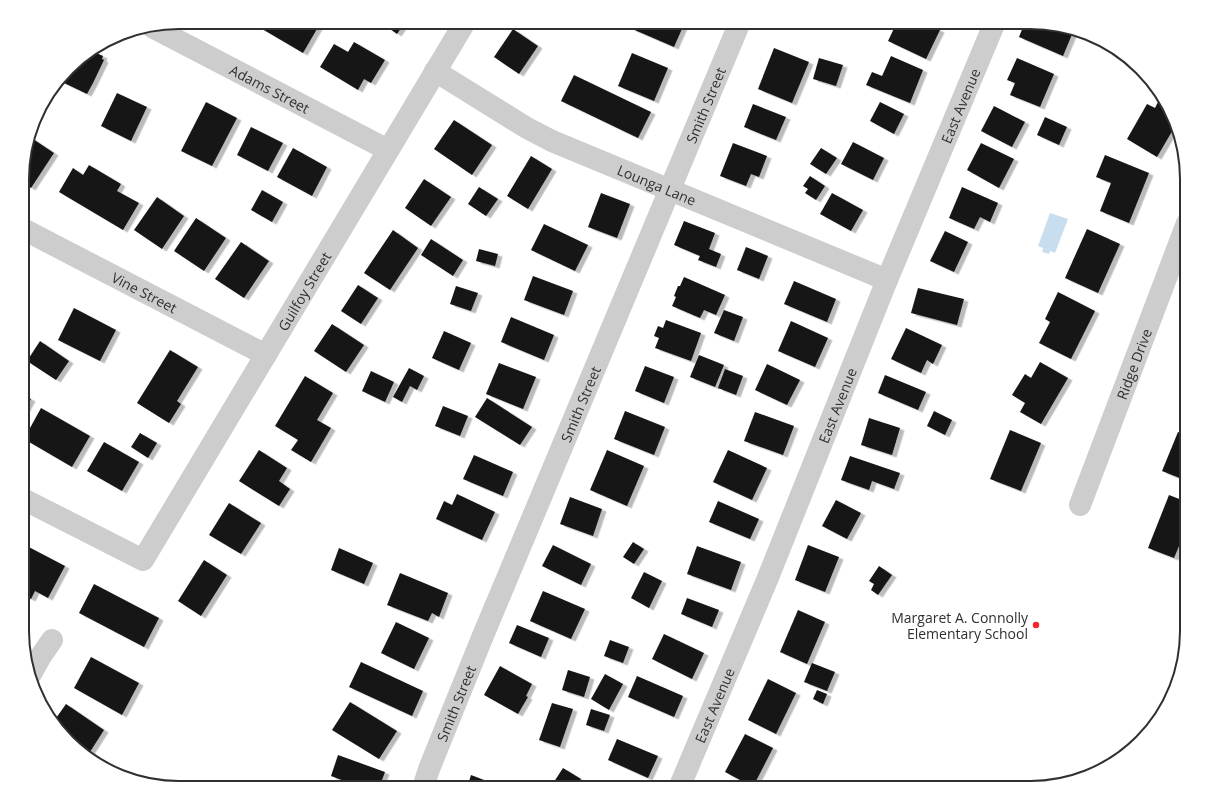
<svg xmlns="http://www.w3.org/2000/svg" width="1209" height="810" font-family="'Open Sans',sans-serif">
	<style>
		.water { fill: #c8deef }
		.building { fill: #171717; filter: url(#shadow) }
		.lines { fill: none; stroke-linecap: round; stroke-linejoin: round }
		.minor { stroke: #cdcdcd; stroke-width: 22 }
		.poi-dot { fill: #f2282d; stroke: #fff; stroke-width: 1.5 }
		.labels { text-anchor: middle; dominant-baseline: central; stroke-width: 4; stroke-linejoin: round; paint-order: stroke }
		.street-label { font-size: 14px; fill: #303030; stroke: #fff }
		.poi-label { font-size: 14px; fill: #303030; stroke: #fff; text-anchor: end }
		.rim { fill: none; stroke: #303030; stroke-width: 2 }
	</style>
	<defs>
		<filter id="shadow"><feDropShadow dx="4.5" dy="2.5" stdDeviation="0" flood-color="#0004"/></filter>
	</defs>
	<rect width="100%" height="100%" fill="#fff"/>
	<path class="water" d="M1050,213L1068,219L1055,253L1050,251L1049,254L1042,252L1043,248L1038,246Z"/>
	<g class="building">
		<path d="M260,22H321L303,53L257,26Z"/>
		<path d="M380,22H405L397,34Z"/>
		<path d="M633,22H685L674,47L630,28Z"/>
		<path d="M897,22H923L940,30L926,59L888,41Z"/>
		<path d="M1025,22L1061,27L1073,32L1063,56L1019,37Z"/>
		<path d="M513,29L538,46L519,74L494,57Z"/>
		<path d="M354,42L385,60L371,83L364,79L358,90L320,67L334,44L348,52Z"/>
		<path d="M774,48L809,62L792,103L758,89Z"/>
		<path d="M94,52L103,56L102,59L104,60L93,83L87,94L60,81L75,61L89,53L93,55Z"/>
		<path d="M632,53L668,68L654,101L618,86Z"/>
		<path d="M891,56L923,70L910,103L866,85L872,72L882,76Z"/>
		<path d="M819,58L843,65L836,86L813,79Z"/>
		<path d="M1017,58L1054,74L1040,107L1010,95L1015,83L1007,80Z"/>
		<path d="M574,75L651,112L638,138L561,101Z"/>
		<path d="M117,93L147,107L131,141L101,126Z"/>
		<path d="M1159,100L1167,105L1174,128L1157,157L1127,139L1147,104L1155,108Z"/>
		<path d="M206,102L237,118L212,166L181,151Z"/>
		<path d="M880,102L904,114L894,134L870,121Z"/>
		<path d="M753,104L786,117L776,140L744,127Z"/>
		<path d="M994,106L1025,122L1012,147L981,131Z"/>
		<path d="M1045,117L1067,127L1059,145L1037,135Z"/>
		<path d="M454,120L492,145L472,175L434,149Z"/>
		<path d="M251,127L283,143L268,171L237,155Z"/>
		<path d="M30,137L54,153L31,188L23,183V159Z"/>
		<path d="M853,142L884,158L873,180L841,164Z"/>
		<path d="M733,143L767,156L759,177L751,174L746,186L720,176Z"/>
		<path d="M981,143L1014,159L999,188L967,170Z"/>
		<path d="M293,148L327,167L312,196L277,177Z"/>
		<path d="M821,148L837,158L826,174L810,164Z"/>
		<path d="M1105,155L1149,173L1129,223L1100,211L1111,183L1096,177Z"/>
		<path d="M531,156L552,169L528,209L507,196Z"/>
		<path d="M89,165L121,184L117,191L139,203L123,230L59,192L73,168L83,175Z"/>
		<path d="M810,176L825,186L816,200L805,193L808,189L803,186Z"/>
		<path d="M424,179L451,197L431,226L405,208Z"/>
		<path d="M479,187L498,199L486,216L468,204Z"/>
		<path d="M962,187L998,203L990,222L980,217L974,229L949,218Z"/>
		<path d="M262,190L283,202L272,222L251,210Z"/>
		<path d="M601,193L630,204L617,238L588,227Z"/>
		<path d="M832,193L863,210L851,231L820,214Z"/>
		<path d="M157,197L184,216L162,249L134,230Z"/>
		<path d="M196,218L226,238L204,271L174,251Z"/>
		<path d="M684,221L715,233L709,249L721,254L716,267L698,260L700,256L674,245Z"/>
		<path d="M544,224L588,245L575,271L531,250Z"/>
		<path d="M1087,229L1120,244L1098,293L1065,278Z"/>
		<path d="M393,230L418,248L390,290L364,273Z"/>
		<path d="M945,231L968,242L954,272L930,261Z"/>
		<path d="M431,239L463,260L453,276L421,255Z"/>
		<path d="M241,242L269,261L244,298L215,279Z"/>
		<path d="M746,247L768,256L759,279L737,270Z"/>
		<path d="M479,249L498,254L495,266L476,261Z"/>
		<path d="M533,276L573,291L564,315L524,300Z"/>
		<path d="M684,277L725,295L716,315L704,310L700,318L672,306L676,297L674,296L678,286H680Z"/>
		<path d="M794,281L836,299L827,322L784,304Z"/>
		<path d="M358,285L378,298L361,324L341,311Z"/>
		<path d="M456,286L478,293L471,311L450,304Z"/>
		<path d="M918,288L964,299L957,325L911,313Z"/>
		<path d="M1058,292L1095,311L1071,359L1039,343L1050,322L1045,319Z"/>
		<path d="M74,308L116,330L100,361L58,340Z"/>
		<path d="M724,310L743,317L734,341L714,333Z"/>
		<path d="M511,317L554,335L544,360L501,342Z"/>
		<path d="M666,320L701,333L691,361L655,348L659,338L654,336L658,326L663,328Z"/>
		<path d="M791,321L828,338L815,367L778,351Z"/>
		<path d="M332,324L364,345L346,372L314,351Z"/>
		<path d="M906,328L942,345L933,364L927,360L921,373L891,359Z"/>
		<path d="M444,331L471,343L459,370L432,358Z"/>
		<path d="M40,341L69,361L56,380L27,361Z"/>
		<path d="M170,350L198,367L177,401L181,404L169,423L137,403Z"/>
		<path d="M699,355L724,365L715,387L690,377Z"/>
		<path d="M1040,362L1068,378L1041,424L1020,412L1025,403L1012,395L1025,374L1031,378Z"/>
		<path d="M499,363L536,377L523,409L486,394Z"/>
		<path d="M767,364L800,380L787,405L755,390Z"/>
		<path d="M645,366L674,377L664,403L635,391Z"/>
		<path d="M409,368L424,376L417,390L410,386L402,402L393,397Z"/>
		<path d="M725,369L743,376L736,395L718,388Z"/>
		<path d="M371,371L394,382L385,402L362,391Z"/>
		<path d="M885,375L926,392L918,410L878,393Z"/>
		<path d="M305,376L333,393L317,420L331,428L311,462L291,450L298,440L275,426Z"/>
		<path d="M23,395L31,399L23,414Z"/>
		<path d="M487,398L532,427L520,445L475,417Z"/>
		<path d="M443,406L468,416L460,436L435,426Z"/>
		<path d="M41,408L90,436L72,467L24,439Z"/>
		<path d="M625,411L665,427L654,455L614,439Z"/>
		<path d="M934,411L952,420L945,435L927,426Z"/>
		<path d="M755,412L794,426L783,455L744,441Z"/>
		<path d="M869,418L900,428L892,455L861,445Z"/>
		<path d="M1010,430L1041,443L1021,491L990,479Z"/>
		<path d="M1178,432L1187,435V481L1162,471Z"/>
		<path d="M140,433L157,443L148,458L131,447Z"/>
		<path d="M104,442L139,462L122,491L87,471Z"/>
		<path d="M259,450L287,468L279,481L290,489L279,506L239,481Z"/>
		<path d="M607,450L644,466L627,506L590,490Z"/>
		<path d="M728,450L767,468L752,500L713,482Z"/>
		<path d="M474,455L513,472L503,496L463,479Z"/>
		<path d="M850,456L900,473L894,489L872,481L869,490L841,480Z"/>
		<path d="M457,494L495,512L482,540L436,519L444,501L452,505Z"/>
		<path d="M1169,495L1187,502V527L1174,558L1148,548Z"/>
		<path d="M570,497L602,509L593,536L560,524Z"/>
		<path d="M836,500L861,513L847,539L822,526Z"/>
		<path d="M718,501L759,519L750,539L709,522Z"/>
		<path d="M229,503L261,523L241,554L209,535Z"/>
		<path d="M633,542L644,549L634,564L623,557Z"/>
		<path d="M23,544L65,566L48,598L35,591L31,599L23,595Z"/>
		<path d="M553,545L591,564L581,585L542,566Z"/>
		<path d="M808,545L839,557L825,592L795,580Z"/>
		<path d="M697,546L741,562L731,590L687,574Z"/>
		<path d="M339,548L373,563L364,584L331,570Z"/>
		<path d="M204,560L227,575L201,616L178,601Z"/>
		<path d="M879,566L892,575L878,595L871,590L874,584L869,581Z"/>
		<path d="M644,572L662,581L649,608L631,598Z"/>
		<path d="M400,573L448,593L439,617L432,613L428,621L387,605Z"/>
		<path d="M94,584L159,618L144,647L79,613Z"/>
		<path d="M543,591L585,609L571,639L530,621Z"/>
		<path d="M687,598L719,610L712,627L681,614Z"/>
		<path d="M798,610L825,622L807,664L780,652Z"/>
		<path d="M396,622L429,638L414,669L381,653Z"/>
		<path d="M517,625L549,638L541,657L509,643Z"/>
		<path d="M664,634L704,653L692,679L652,659Z"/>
		<path d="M610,640L629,647L623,663L604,656Z"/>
		<path d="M91,657L139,683L122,715L74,688Z"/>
		<path d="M361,662L423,691L412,716L349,687Z"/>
		<path d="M812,663L835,672L827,691L804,682Z"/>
		<path d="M500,666L532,684L526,696L528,697L518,714L484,695Z"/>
		<path d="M568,670L590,677L584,697L562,690Z"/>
		<path d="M605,674L623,684L609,710L591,699Z"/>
		<path d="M637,676L683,696L674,717L628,697Z"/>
		<path d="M768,679L796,693L776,734L748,720Z"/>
		<path d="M817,690L827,694L823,704L813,699Z"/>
		<path d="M350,702L397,731L379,759L332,730Z"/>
		<path d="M552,703L573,709L560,747L539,740Z"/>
		<path d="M66,704L104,730L88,755L83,752L54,721Z"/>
		<path d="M591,709L610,715L604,731L586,725Z"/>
		<path d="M745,734L773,748L753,787L725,772Z"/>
		<path d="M617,739L658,756L648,778L608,760Z"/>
		<path d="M338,755L385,772L379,788H363L331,776Z"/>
		<path d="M563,768L581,779L575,788H550Z"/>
		<path d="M471,775L505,788H467Z"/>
	</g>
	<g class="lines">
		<g class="minor">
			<path id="s1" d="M152,27L388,150"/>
			<path id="s2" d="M435,71L527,128L552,141L887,280"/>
			<path id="s3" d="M23,229L266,355"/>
			<path id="s4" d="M23,499L143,560L465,22"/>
			<path id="s5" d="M1080,505L1187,223"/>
			<path d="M31,674L41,656L52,640"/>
			<path id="s6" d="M423,788L429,769L482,638L740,22"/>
			<path id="s7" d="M679,788L767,580L887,280L995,22"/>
		</g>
	</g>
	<circle class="poi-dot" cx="1036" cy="625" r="4"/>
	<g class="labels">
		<g class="street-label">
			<text stroke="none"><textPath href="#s1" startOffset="133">Adams Street</textPath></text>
			<text stroke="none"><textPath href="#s7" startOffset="738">East Avenue</textPath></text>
			<text stroke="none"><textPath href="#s6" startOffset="739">Smith Street</textPath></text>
			<text stroke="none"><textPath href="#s2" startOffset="250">Lounga Lane</textPath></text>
			<text stroke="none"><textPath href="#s4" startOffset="448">Guilfoy Street</textPath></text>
			<text stroke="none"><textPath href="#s3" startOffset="137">Vine Street</textPath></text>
			<text stroke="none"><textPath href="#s5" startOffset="151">Ridge Drive</textPath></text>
			<text stroke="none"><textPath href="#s6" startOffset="415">Smith Street</textPath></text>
			<text stroke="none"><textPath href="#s7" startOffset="414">East Avenue</textPath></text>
			<text stroke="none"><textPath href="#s6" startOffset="91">Smith Street</textPath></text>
			<text stroke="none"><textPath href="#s7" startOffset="90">East Avenue</textPath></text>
		</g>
		<g class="poi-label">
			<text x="1028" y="617">Margaret A. Connolly<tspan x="1028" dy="16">Elementary School</tspan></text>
		</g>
	</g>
	<path d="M0 0H1209V810H0ZM179 29H1030A150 150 0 0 1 1180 179V631A150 150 0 0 1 1030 781H179A150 150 0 0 1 29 631V179A150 150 0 0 1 179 29Z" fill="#fff" fill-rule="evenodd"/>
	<path class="rim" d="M179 29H1030A150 150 0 0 1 1180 179V631A150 150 0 0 1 1030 781H179A150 150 0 0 1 29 631V179A150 150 0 0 1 179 29Z"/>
</svg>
